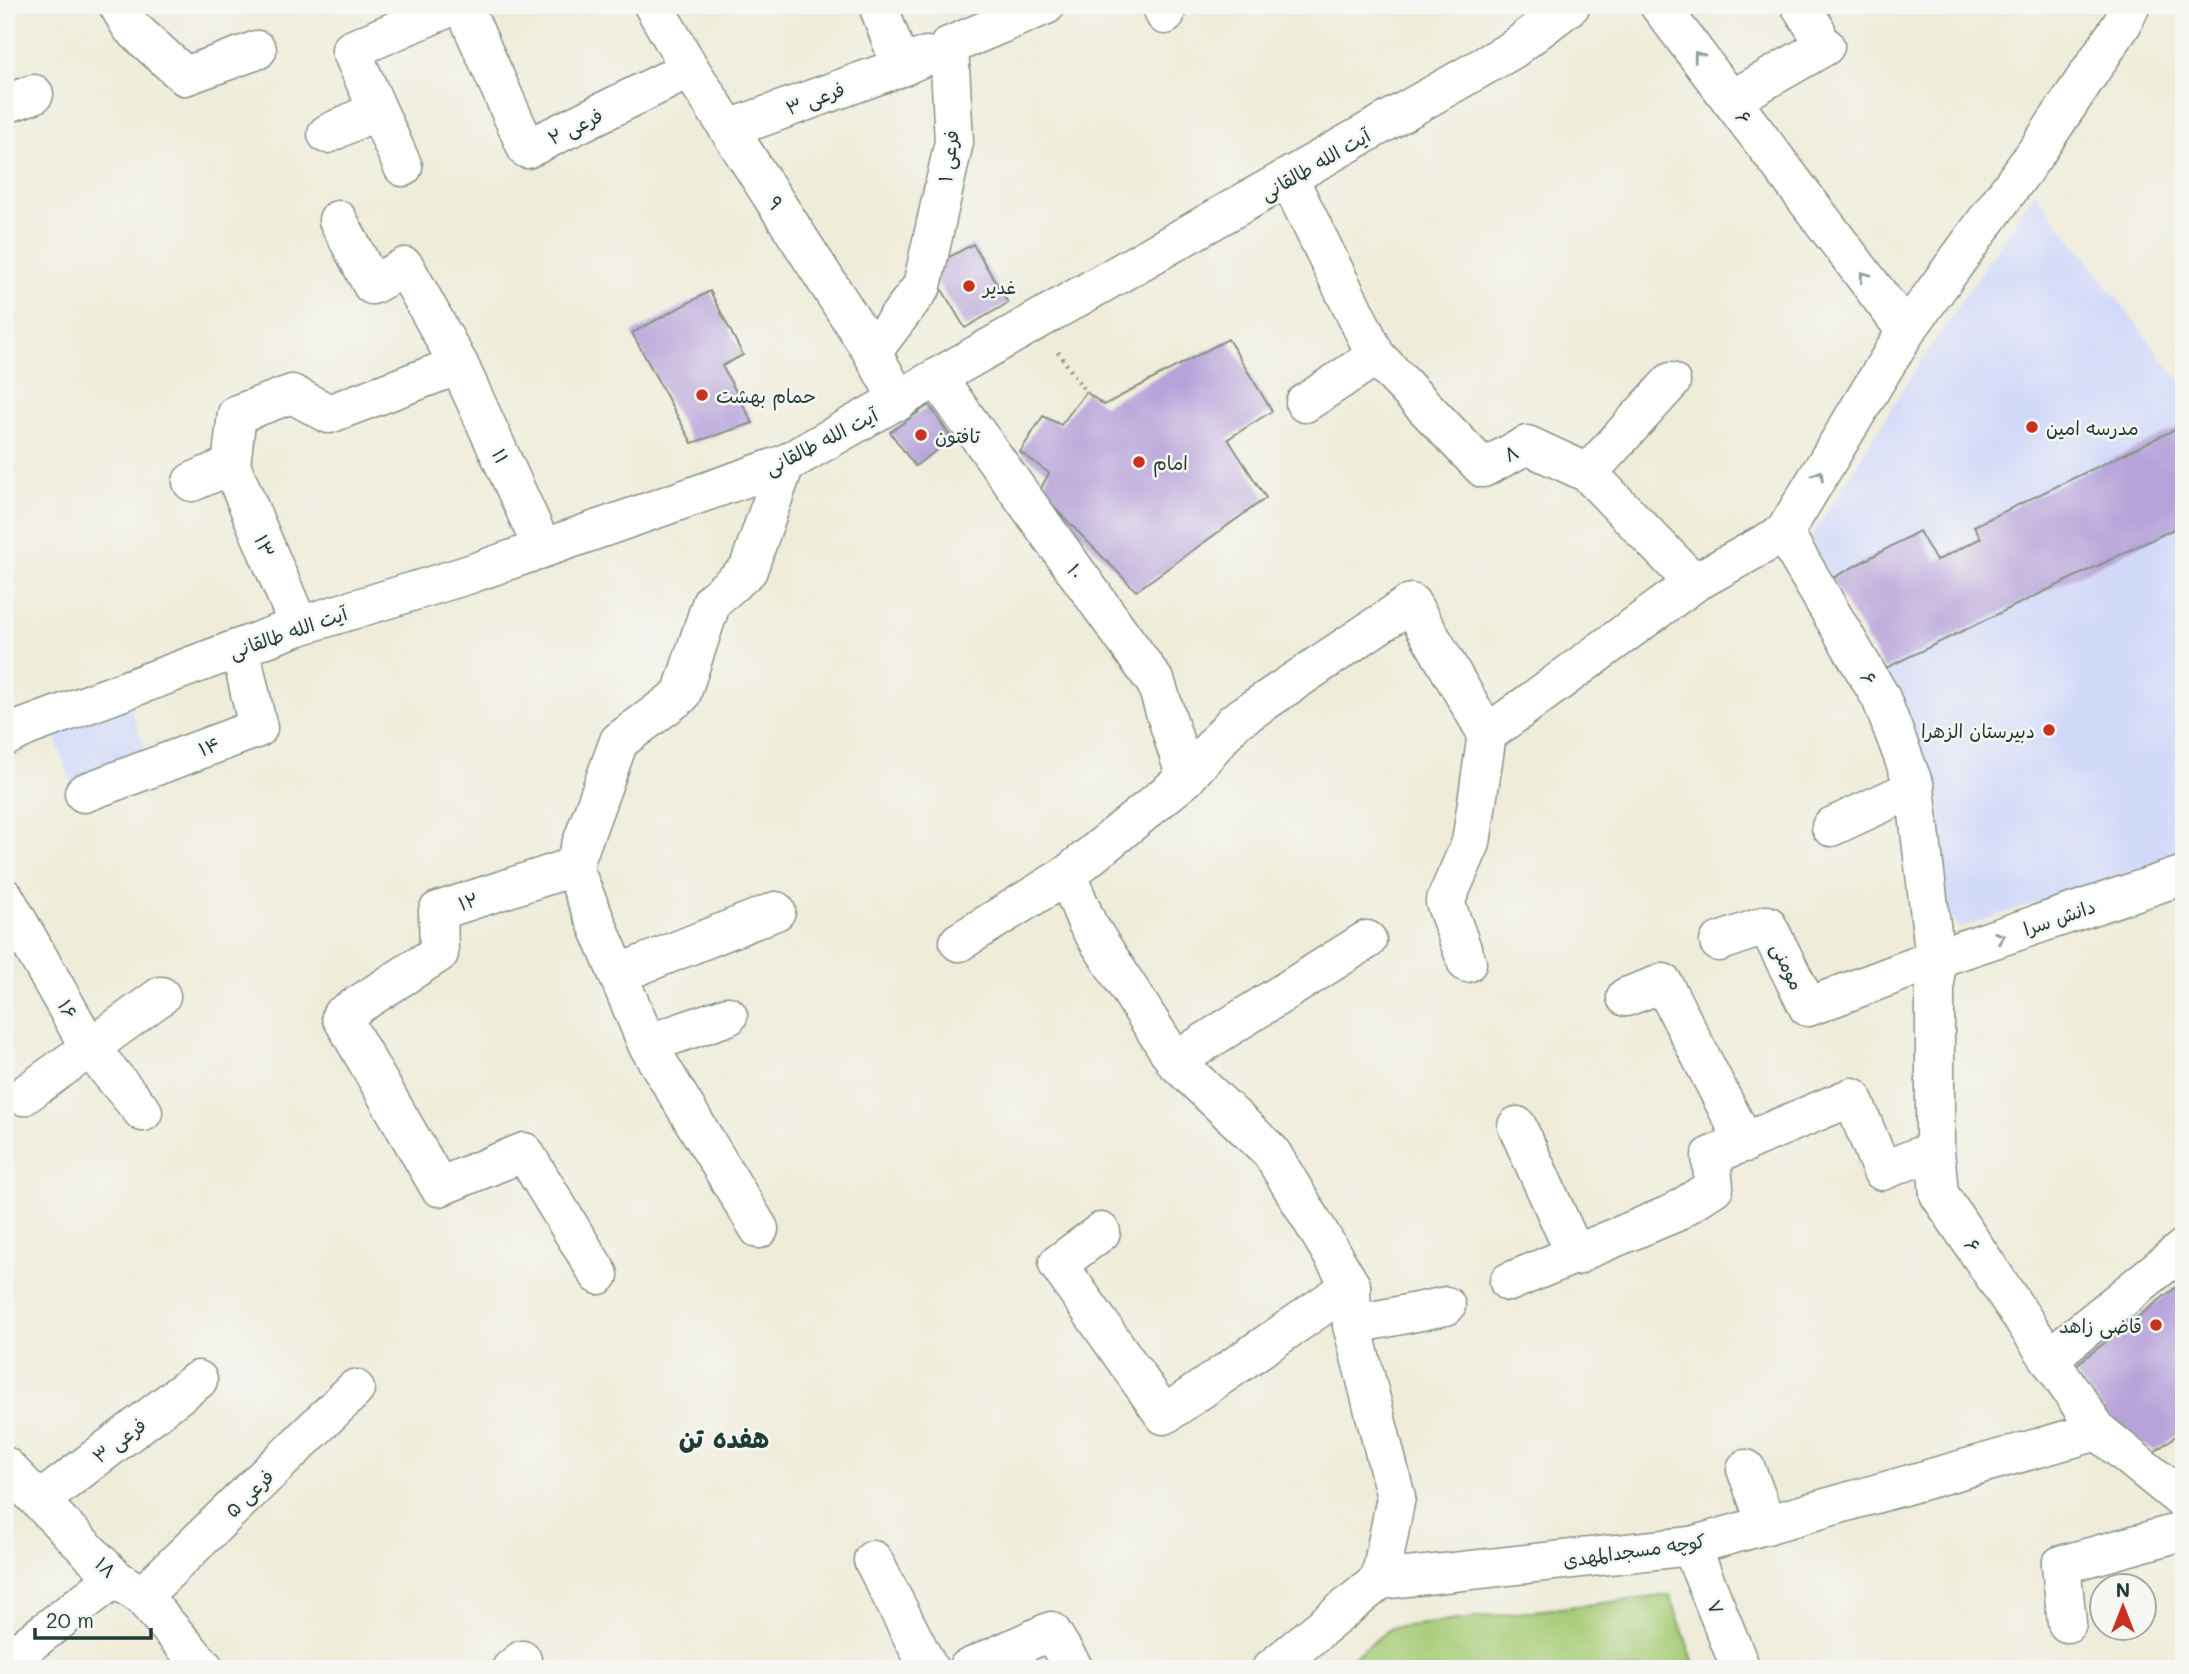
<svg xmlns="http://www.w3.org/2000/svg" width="2189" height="1674" font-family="Mali,'Playpen Sans Arabic',sans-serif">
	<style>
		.built { fill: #d1d9f9 }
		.green { fill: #a6cb75; stroke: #628454; stroke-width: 2 }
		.building { fill: #b7a2d9 }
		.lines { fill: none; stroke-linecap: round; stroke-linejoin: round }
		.minor-casing { stroke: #879486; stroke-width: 41 }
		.major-casing { stroke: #879486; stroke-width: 41 }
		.path { stroke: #879486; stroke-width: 4.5; stroke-dasharray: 2 5; stroke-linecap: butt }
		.minor { stroke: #fff; stroke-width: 38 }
		.major { stroke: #fff; stroke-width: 38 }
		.oneway { stroke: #8f9e9a }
		.poi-dot { fill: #c8321e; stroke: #f6f6f2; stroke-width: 2.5 }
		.labels { text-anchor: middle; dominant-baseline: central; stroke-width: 5; stroke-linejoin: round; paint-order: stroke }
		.street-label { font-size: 19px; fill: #1f3d34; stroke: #f6f6f2 }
		.poi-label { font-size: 19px; fill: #1f3d34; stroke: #f6f6f2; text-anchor: start }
		.district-label { font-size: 26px; font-weight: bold; fill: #1f3d34; stroke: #f6f6f2 }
	</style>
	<rect width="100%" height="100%" fill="#f6f6f2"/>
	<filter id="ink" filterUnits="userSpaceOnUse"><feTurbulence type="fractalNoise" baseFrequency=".0143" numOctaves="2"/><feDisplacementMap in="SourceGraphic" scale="14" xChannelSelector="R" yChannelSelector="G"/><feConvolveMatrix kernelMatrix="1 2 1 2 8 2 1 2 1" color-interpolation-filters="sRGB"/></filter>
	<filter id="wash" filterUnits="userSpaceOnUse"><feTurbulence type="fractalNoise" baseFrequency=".00686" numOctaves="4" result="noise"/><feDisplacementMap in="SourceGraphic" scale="28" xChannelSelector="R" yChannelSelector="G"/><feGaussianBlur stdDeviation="1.57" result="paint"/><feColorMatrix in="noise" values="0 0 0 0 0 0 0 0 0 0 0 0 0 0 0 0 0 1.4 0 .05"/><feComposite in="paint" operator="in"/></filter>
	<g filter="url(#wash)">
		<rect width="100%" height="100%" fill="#efecd9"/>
		<g class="built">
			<path d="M2035,192L2179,380L2184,378V854L1960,928L1946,912L1932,772L1895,688L1809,541L1917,367Z"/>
			<path d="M129,704L147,753L72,785L53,732Z"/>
		</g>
		<path class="green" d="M1670,1595L1696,1669H1338L1391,1628Z"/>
		<g id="blocks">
			<g class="building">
				<path d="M973,244L1008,303L965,328L929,268Z"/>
				<path d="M710,291L743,355L722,366L753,423L692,443L632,333Z"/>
				<path d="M1228,339L1272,411L1228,439L1266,498L1136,591L1039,492L1049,473L1020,452L1043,416L1061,425L1086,392L1104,405Z"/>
				<path d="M929,405L952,439L915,466L890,432Z"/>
				<path d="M2184,425V524L1884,669L1831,579L1919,531L1936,561L1981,538L1974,526Z"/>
				<path d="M2184,1281V1430L2154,1452L2110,1418L2071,1369Z"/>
			</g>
		</g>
	</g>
	<g filter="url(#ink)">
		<use href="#blocks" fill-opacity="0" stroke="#879486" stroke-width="2"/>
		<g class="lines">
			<defs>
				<g id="minor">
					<path d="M118,5L131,27L185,76L257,50"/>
					<path d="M463,5L527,149L690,69"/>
					<path d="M653,5L690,69L872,352L899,401"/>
					<path d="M878,5L901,67L926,56"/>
					<path d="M1161,5L1165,15"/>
					<path d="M1659,5L1906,331"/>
					<path d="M1800,5L1816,30"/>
					<path d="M1731,100L1825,46"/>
					<path d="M5,104L34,94"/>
					<path d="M729,129L901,67"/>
					<path d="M327,134L377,110"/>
					<path d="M403,167L351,50L455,5"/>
					<path d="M1289,179L1376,356L1483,468L1527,445L1588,473L1694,583L1784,533"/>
					<path d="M338,220L372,285L405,267L459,365L542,547"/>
					<path d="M872,352L922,286L954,142L949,46L1046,5"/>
					<path d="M938,379L1156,683L1186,778"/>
					<path d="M1305,403L1376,356"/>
					<path d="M231,465L299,626"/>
					<path d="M1588,473L1671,382"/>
					<path d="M192,482L231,465L237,414L292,394L329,414L459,365"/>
					<path d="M1784,533L1881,698L1915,788L1935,959V1150L1939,1194L2098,1431L2184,1501"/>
					<path d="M1784,533L1906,331L2037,151L2122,24L2131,5"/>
					<path d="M1487,734L1694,583"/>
					<path d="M84,793L258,728L240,648"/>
					<path d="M1831,827L1915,788"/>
					<path d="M573,867L647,1044L759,1229"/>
					<path d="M1067,875L1087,923L1175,1061L1271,1152L1351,1286L1352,1325L1396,1497L1380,1580"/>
					<path d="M5,898L89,1047L143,1112"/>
					<path d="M959,942L1067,875L1186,778L1234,722L1411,603L1487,734L1471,843L1445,902L1467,963"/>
					<path d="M1719,942L1767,925L1808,1007L1935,959L2184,875"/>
					<path d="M618,974L776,911"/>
					<path d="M1626,997L1663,983L1745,1143"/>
					<path d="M647,1044L728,1016"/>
					<path d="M1175,1061L1367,940"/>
					<path d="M23,1096L161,996"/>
					<path d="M1517,1126L1576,1256"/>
					<path d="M1101,1232L1058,1264L1164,1415L1351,1286"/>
					<path d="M599,1275L524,1152L439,1187L341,1016L439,953L438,911L573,867L619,741L681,695L712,601L748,570L785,464"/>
					<path d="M1509,1282L1674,1213L1714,1187L1711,1156L1852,1097L1882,1171L1935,1150"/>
					<path d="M1352,1325L1446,1306"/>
					<path d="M2049,1358L2184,1248"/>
					<path d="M5,1466L115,1578L142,1596L205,1669"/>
					<path d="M1746,1469L1767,1525"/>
					<path d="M41,1500L198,1380"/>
					<path d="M1691,1546L1741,1669"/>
					<path d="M873,1560L929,1669"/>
					<path d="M142,1596L355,1389"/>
					<path d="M2067,1623L2061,1565L2184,1531"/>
					<path d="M5,1662L115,1578"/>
					<path d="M511,1669L522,1660"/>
					<path d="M967,1669L1051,1631L1074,1669"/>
					<path d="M1271,1669L1380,1580L1691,1546L2098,1431"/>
				</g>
				<path id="major" d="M5,737L26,727L299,626L467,575L785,464L1512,50L1571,5"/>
			</defs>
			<use href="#minor" class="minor-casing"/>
			<use href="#major" class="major-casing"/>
			<path class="path" d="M1058,352L1086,392"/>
			<use href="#minor" class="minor"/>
			<use href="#major" class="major"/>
		</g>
		<defs><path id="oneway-chevron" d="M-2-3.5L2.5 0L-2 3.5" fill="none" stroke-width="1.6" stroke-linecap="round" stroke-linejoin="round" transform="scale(1.75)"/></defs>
		<g class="oneway">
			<use href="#oneway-chevron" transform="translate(1698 56) rotate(-127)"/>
			<use href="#oneway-chevron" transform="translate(1864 276) rotate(-127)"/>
			<use href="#oneway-chevron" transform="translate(1819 475) rotate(-59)"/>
			<use href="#oneway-chevron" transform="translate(2000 937) rotate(-19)"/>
		</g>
	</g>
	<g class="poi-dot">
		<circle cx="969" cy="286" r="7"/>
		<circle cx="702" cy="395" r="7"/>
		<circle cx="2032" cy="427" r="7"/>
		<circle cx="921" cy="435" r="7"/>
		<circle cx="1139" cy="462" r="7"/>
		<circle cx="2049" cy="730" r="7"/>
		<circle cx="2156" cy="1325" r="7"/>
	</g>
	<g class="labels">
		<g class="street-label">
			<text transform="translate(815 98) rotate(-20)">فرعی ۳</text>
			<text transform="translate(1744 117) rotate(53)">۶</text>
			<text transform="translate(575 126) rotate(-26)">فرعی ۲</text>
			<text transform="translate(948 156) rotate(-82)">فرعی ۱</text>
			<text transform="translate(1315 164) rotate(-30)">آیت الله طالقانی</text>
			<text transform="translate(776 203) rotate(57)">۹</text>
			<text transform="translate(821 441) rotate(-27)">آیت الله طالقانی</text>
			<text transform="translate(1511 453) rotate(-27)">۸</text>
			<text transform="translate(501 456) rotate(66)">۱۱</text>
			<text transform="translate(265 546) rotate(67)">۱۳</text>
			<text transform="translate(1076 571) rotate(54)">۱۰</text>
			<text transform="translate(288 632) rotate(-19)">آیت الله طالقانی</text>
			<text transform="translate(1869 678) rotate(60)">۶</text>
			<text transform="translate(209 746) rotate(-21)">۱۴</text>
			<text transform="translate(468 901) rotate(-18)">۱۲</text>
			<text transform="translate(2059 917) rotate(-19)">دانش سرا</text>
			<text transform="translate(1788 966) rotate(64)">مومنی</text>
			<text transform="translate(68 1009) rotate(61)">۱۶</text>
			<text transform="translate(1973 1245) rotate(56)">۶</text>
			<text transform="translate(119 1440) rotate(-37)">فرعی ۳</text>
			<text transform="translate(249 1493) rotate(-44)">فرعی ۵</text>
			<text transform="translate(1634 1550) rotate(-8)">کوچه مسجدالمهدی</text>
			<text transform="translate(106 1567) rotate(45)">۱۸</text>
			<text transform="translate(1716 1607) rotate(67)">۷</text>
		</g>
		<g class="poi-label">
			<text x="983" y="286">غدیر</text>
			<text x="716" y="395">حمام بهشت</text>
			<text x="2046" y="427">مدرسه امین</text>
			<text x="935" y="435">تافتون</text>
			<text x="1153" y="462">امام</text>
			<text x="2035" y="730" text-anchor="end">دبیرستان الزهرا</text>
			<text x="2142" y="1325" text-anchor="end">قاضی زاهد</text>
		</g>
		<g class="district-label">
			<text x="724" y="1438">هفده تن</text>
		</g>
	</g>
	<rect width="2189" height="1674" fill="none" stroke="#f6f6f2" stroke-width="28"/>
	<g transform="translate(2123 1607)"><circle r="33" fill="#f6f6f2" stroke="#a0aca6" stroke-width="2"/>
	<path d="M0-5L12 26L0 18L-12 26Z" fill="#c8321e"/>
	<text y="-10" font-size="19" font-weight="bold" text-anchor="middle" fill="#1f3d34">N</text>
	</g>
	<path d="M35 1628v10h116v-10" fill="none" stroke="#1f3d34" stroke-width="3.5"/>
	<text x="46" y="1628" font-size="21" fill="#1f3d34" stroke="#f6f6f2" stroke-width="5" paint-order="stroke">20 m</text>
</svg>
